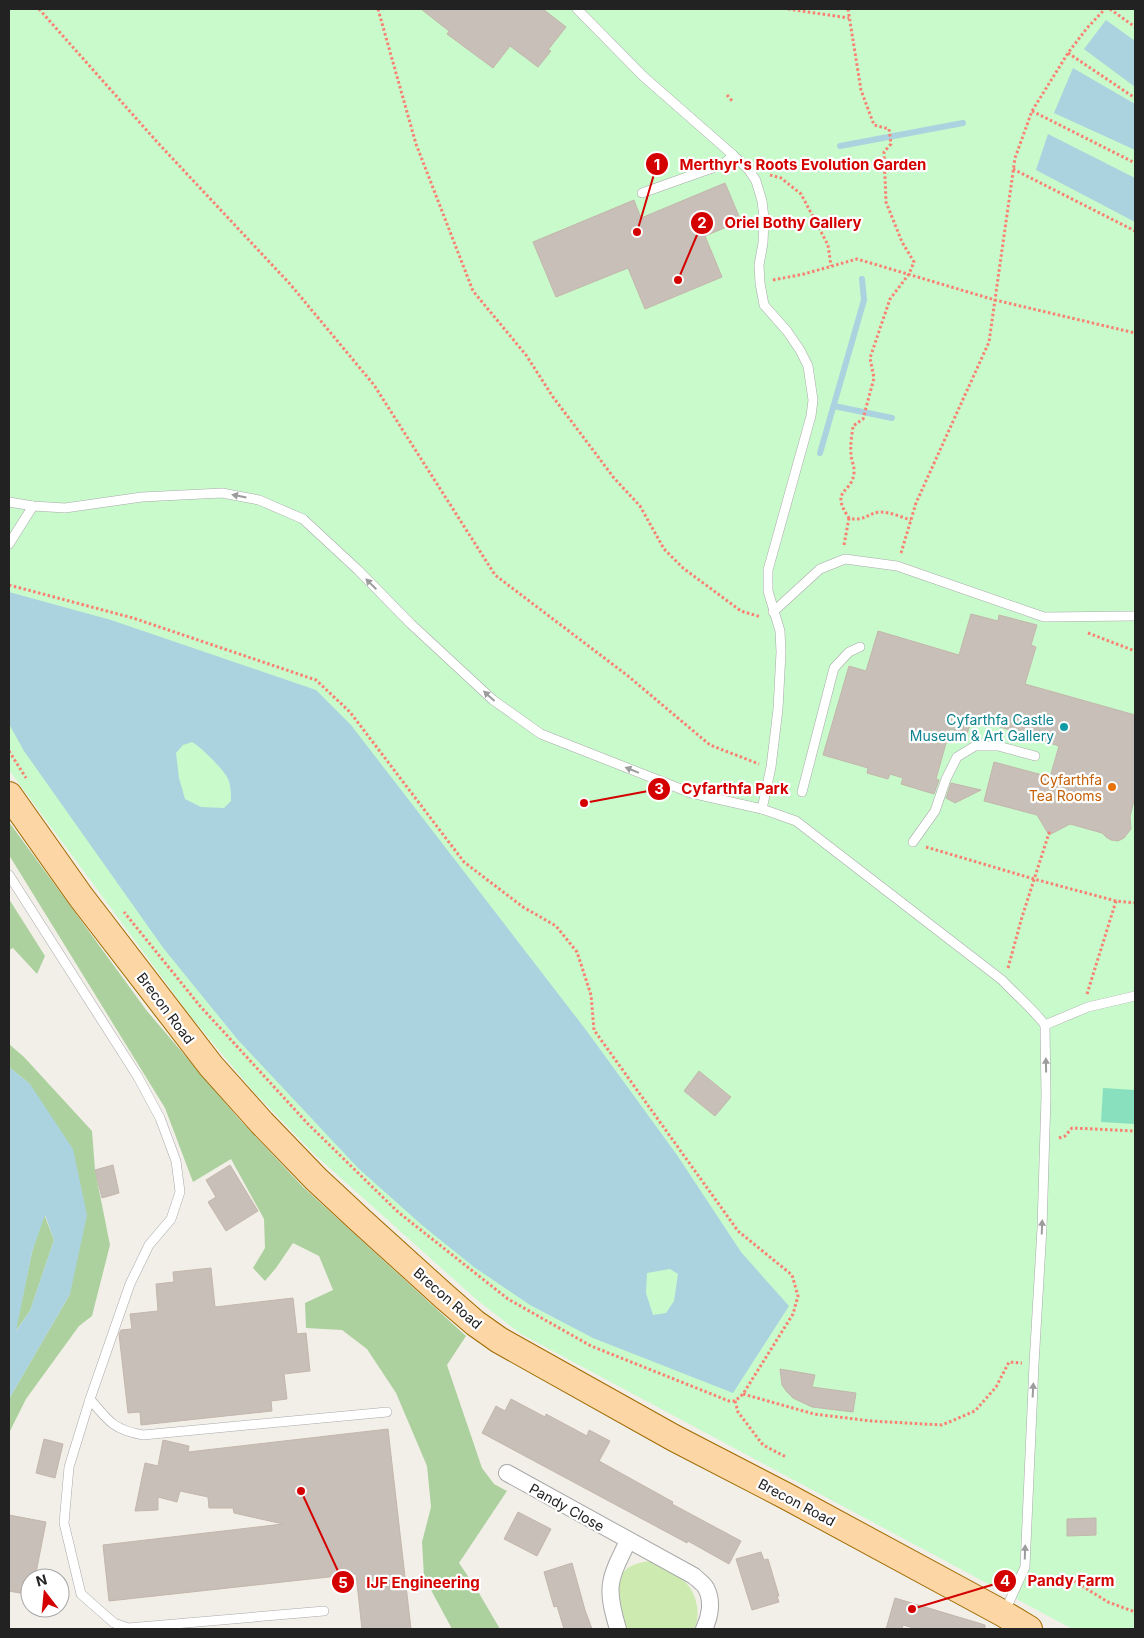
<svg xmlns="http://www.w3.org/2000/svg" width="1144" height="1638" font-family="Inter,sans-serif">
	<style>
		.grass { fill: #cdebb0 }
		.forest { fill: #add19e }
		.park { fill: #c8facc }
		.pitch { fill: #88e0be }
		.water { fill: #aad3df; fill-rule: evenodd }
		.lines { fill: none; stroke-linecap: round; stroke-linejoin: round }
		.stream { stroke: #aad3df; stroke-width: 6 }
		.building { fill: #c7bfb8; stroke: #c4b6ab }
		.service-casing { stroke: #a9a9a9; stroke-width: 10 }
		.minor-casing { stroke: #a9a9a9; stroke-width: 18 }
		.primary-casing { stroke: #a06b00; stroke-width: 28 }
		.path { stroke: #fa8072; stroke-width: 3; stroke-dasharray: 2.5 2.5; stroke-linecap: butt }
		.service { stroke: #fff; stroke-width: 9 }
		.minor { stroke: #fff; stroke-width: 16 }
		.primary { stroke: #fcd6a4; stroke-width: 26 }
		.oneway { fill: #9c9c9c }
		.culture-dot { fill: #0f9aa8; stroke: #fff; stroke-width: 2 }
		.food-dot { fill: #e8710a; stroke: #fff; stroke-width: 2 }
		.labels { text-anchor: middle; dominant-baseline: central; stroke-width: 4.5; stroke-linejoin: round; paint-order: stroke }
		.culture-label { font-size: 14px; fill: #0d838f; stroke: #fff; text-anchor: end }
		.food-label { font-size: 14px; fill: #c56008; stroke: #fff; text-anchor: end }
		.street-label { font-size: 14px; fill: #222; stroke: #fff }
		.leader { fill: none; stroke: #d40000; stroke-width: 2 }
		.callout-dot { fill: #d40000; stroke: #fff; stroke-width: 2 }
		.mark-label { font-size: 15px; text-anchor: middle; font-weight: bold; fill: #fff }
		.callout-label { font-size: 15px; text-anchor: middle; font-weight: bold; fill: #d40000; stroke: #fff; stroke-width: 4.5; stroke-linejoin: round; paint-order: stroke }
	</style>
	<rect width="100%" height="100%" fill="#f2efe9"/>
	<path class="grass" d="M652,1561C674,1572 693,1581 697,1606C698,1614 698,1622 694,1629H627C617,1597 605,1565 652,1561Z"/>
	<g class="forest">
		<path d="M9,822L147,1011L239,1119L303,1187L466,1336L447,1365L482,1468L494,1484L507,1491L459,1563L476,1588L500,1629H452L424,1577L422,1542L431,1507L427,1466L396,1393L367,1349L342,1330L306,1328L305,1303L333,1290L319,1256L293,1243L276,1268L265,1281L253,1268L265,1248L264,1219L231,1159L193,1182L165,1108L9,855Z"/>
		<path d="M9,899L45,956L37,974L13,948L9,950Z"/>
		<path d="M9,1044L24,1057L92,1131L95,1170L110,1245L92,1316L79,1326L26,1399L9,1433V1399L70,1294L30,1084L9,1067Z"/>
		<path d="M44,1214L54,1240L30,1311L15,1332L32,1252Z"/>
	</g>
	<path class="park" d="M9,9H1135V1629H1074L1065,1625L521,1334L477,1300L314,1154L253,1091L192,1018L9,770Z"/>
	<path class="pitch" d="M1103,1088L1135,1090V1124L1101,1122Z"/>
	<g class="water">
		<path d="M1106,20L1135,41V87L1084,49Z"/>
		<path d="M1073,68L1135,104V150L1054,113Z"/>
		<path d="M1048,134L1135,178V222L1036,170Z"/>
		<path d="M9,592L111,620L316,690L351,725L586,1030L677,1155L741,1252L789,1306L733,1393L593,1338L530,1305L474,1267L423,1226L358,1168L238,1040L164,949L24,751L9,724ZM192,742C201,747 222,768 227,777C231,784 231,793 231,801L224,808L201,807L185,799L179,778L176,753L183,745ZM670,1269L678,1274L674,1301L666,1313L653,1315L646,1293L647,1273Z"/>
		<path d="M9,1067L30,1084L73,1149L87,1215L70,1294L9,1399ZM45,1215L54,1240L30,1311L16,1331L32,1252Z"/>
	</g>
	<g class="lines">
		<g class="stream">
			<path d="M840,146L963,123"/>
			<path d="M834,406L892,418"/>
			<path d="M820,453L864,300L862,279"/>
		</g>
	</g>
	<g class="building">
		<path d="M421,9H543L566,27L548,50L551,51L538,67L510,46L493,68L447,34L449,31Z"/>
		<path d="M725,183L741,221L705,236L722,277L645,309L628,268L556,297L533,242L634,200L641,218Z"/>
		<path d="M971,614L998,621L999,615L1037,625L1031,645L1036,647L1025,684L1135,715V796L1130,817L1131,829L1124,838L1118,841L1111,840L1106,837L1102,833L1070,824L1049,835L1037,815L984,801L994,762L1050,777L1059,746L972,718L967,734L950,729L936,779L939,780L934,794L901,784L903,778L890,774L888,779L867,773L868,768L823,755L849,666L866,671L878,631L959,655Z"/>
		<path d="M951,783L981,790L955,803L946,798Z"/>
		<path d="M699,1071L731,1097L715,1116L684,1091Z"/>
		<path d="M113,1165L119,1193L102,1198L95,1170Z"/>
		<path d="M230,1165L258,1211L226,1231L208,1202L216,1197L206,1180Z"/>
		<path d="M211,1268L215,1307L293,1298L297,1334L306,1333L310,1371L284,1374L287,1399L271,1401L272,1411L141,1425L140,1412L128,1413L119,1334L121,1330L132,1329L130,1314L158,1311L156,1284L174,1282L173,1272Z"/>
		<path d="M780,1369L815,1375L812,1387L856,1393L853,1412L812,1407L793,1398L787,1392L782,1385Z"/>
		<path d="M511,1399L545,1417L546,1414L587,1436L589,1430L610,1441L599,1461L673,1502L672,1504L741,1541L729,1564L688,1541L687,1543L482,1433L496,1406L505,1411Z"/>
		<path d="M388,1429L411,1629H362L356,1574L109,1601L103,1545L283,1524L234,1513L233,1508H209L208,1497L180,1491L177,1502L158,1497V1510L135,1511L145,1463L158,1466L163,1440L189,1446L188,1452Z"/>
		<path d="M44,1439L63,1444L55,1478L36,1473Z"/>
		<path d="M518,1512L551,1529L537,1556L504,1539Z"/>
		<path d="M9,1515L46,1522L35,1578H30V1595L9,1591Z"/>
		<path d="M1096,1518V1535L1067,1536V1519Z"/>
		<path d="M761,1552L764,1560L768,1559L779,1596H777L779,1602L752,1610L736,1559Z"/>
		<path d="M572,1563L585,1610L592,1629H564L557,1606L554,1607L544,1572Z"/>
		<path d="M895,1598L985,1625V1629H917L903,1625L902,1629H886Z"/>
	</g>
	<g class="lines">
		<defs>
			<g id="service">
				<path d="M577,9L643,76L733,155L749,170L756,181L762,201L764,218L763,243L759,265L760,283L764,305L787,331L800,350L808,366L813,400L811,416L768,570V591L780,631L781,652L778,709L771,767L762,809"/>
				<path d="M642,193L718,166L725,163L733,155"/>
				<path d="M9,502L33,506L65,508L142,497L222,493L259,500L303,519L358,570L411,624L493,700L541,734L691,793L762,809L796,821L1002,980C1016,995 1033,1009 1045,1025L1046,1097L1042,1228L1034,1364L1025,1567L1005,1611"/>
				<path d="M9,544L33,506"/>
				<path d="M773,612L820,569L845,559L897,566L1044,617L1135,616"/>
				<path d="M802,792L834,668L849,652L860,647"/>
				<path d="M913,842L935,811L946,779L957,757L975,746H998L1035,756"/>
				<path d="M9,875L138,1077L160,1118L176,1161L180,1192L171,1219L149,1245L130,1284L90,1399L69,1467L64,1523L81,1594L114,1623L128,1628L324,1611"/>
				<path d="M1045,1025L1088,1007L1135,996"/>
				<path d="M90,1399C108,1421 114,1430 143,1435L387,1412"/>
			</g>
			<g id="minor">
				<path d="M507,1473L694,1576C698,1580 704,1584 706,1588C713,1601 710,1617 704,1629"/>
				<path d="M618,1629C605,1586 609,1580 628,1541"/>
			</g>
			<path id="primary" d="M9,795L81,897L211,1066L262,1123L316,1179L360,1220L445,1297L475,1323L499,1340L674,1438L786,1496L1004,1614L1029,1629"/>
		</defs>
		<use href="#service" class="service-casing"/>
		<use href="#minor" class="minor-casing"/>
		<use href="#primary" class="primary-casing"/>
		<g class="path">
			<path d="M39,9L158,143L290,284L374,385L495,575L628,676L710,745L759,764"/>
			<path d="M378,9L416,144L473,291L526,355L553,397L614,478L640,506L664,549L683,568L741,611L761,617"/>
			<path d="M788,9L849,18"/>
			<path d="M848,9L861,90L874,125L889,129L891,144L884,152L886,202L902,242L914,262L909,274L890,299L870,358L874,378L863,419L853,426C852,435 850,445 851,454C851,460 855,467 854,473C852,494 829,489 849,518C864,522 868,513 880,512C890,512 901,517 911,520"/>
			<path d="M1110,9L1135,27"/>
			<path d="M1068,53L1135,98"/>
			<path d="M727,95L733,102"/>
			<path d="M1032,111L1135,163"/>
			<path d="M1013,169L1135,231"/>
			<path d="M770,175L781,178L801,194L828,245L831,266"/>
			<path d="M812,226L831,216L834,222"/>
			<path d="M773,280L804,274L857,259L995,300L1135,333"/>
			<path d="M844,545L849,518"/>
			<path d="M901,553L916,503L989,342L1015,158L1032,111L1068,53L1087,28L1105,9"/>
			<path d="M9,585L133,618L316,680L350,712L464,862L523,907L556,926L577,952L591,995L594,1030L738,1231L792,1275L798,1296L793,1314L743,1394L735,1401H729L591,1346L508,1299L398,1212L308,1124L200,1006L124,912"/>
			<path d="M1088,633L1135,651"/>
			<path d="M9,751L26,778"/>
			<path d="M926,847L1034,879L1116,901L1135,903"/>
			<path d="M1008,968L1022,917L1050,830"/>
			<path d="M1087,994L1116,901"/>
			<path d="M1059,1138L1065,1136L1072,1128L1135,1131"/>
			<path d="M743,1394L814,1414L871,1421L942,1425L975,1411L996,1387L1009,1362L1022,1363"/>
			<path d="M735,1401L738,1412L763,1445L786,1457"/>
			<path d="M1069,1578L1108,1602L1135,1612"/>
		</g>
		<use href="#service" class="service"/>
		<use href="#minor" class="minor"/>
		<use href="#primary" class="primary"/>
	</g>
	<defs><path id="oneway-solid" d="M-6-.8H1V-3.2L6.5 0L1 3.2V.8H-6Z" transform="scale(1.25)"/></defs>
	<g class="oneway">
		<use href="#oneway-solid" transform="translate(239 496) rotate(-169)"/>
		<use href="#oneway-solid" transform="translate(371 584) rotate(-135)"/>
		<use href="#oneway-solid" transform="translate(489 696) rotate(-138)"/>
		<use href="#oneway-solid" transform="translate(632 770) rotate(-158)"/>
		<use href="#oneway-solid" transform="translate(1046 1065) rotate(-91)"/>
		<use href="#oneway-solid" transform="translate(1042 1227) rotate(-88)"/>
		<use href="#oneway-solid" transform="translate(1033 1390) rotate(-87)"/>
		<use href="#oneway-solid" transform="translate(1025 1552) rotate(-88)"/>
	</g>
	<circle class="culture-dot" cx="1064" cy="727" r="5"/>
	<circle class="food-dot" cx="1112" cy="787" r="5"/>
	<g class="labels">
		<g class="culture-label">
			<text x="1054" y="719">Cyfarthfa Castle<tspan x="1054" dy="16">Museum &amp; Art Gallery</tspan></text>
		</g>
		<g class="food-label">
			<text x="1102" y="779">Cyfarthfa<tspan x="1102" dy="16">Tea Rooms</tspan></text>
		</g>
		<g class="street-label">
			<text transform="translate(166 1008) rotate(53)">Brecon Road</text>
			<text transform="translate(448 1298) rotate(41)">Brecon Road</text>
			<text transform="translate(797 1502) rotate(28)">Brecon Road</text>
			<text transform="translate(567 1507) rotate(29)">Pandy Close</text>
		</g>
	</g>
	<path class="leader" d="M637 232L657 164M678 280L702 223M584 803L659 789M912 1609L1005 1581M301 1491L343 1582"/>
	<g class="callout-dot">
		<circle cx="637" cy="232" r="5"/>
		<circle cx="678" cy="280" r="5"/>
		<circle cx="584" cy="803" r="5"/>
		<circle cx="912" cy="1609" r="5"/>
		<circle cx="301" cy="1491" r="5"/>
		<circle cx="657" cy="164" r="12"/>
		<circle cx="702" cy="223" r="12"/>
		<circle cx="659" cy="789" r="12"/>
		<circle cx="1005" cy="1581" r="12"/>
		<circle cx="343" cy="1582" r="12"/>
	</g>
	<g class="mark-label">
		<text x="657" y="170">1</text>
		<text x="702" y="228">2</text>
		<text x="659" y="794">3</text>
		<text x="1005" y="1586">4</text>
		<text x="343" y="1588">5</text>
	</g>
	<g class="callout-label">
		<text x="803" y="170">Merthyr's Roots Evolution Garden</text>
		<text x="793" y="228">Oriel Bothy Gallery</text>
		<text x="735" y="794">Cyfarthfa Park</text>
		<text x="1071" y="1586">Pandy Farm</text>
		<text x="423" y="1588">IJF Engineering</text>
	</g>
	<rect width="1144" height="1638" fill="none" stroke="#222222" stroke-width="20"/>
	<g transform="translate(45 1593) rotate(344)"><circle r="24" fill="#ffffff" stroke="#a7a7a7"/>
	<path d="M0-4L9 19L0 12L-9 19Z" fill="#d40000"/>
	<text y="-8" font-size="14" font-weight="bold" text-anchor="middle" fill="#222222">N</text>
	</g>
</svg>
